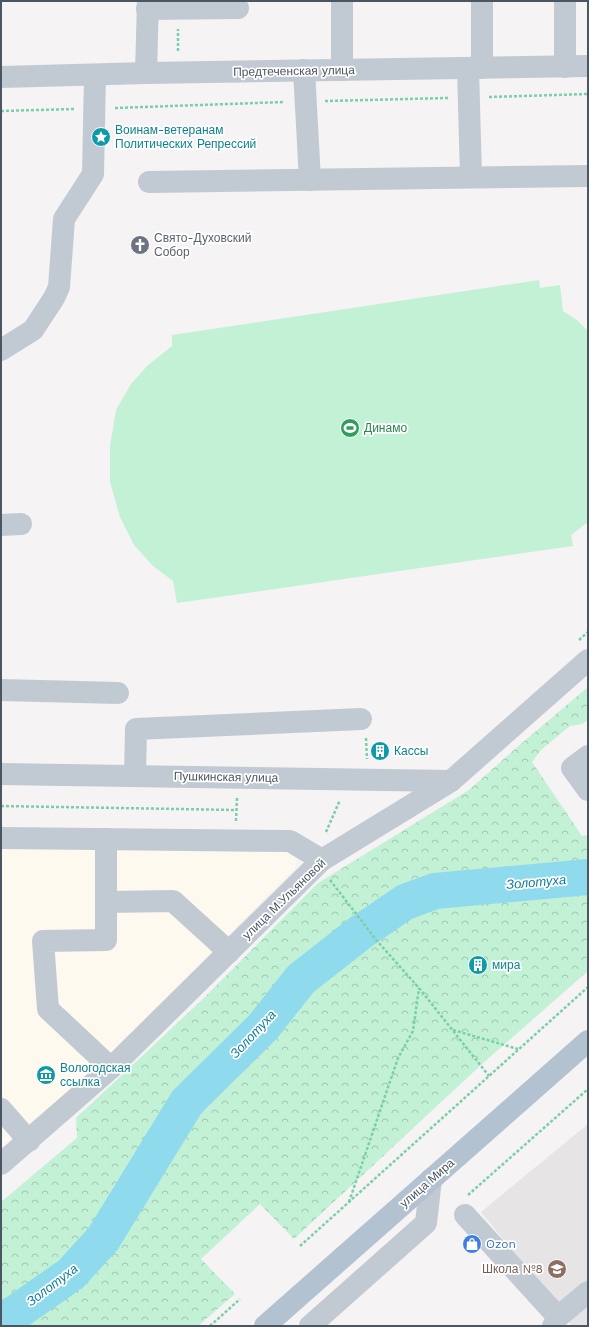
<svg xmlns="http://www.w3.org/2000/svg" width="589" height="1327" font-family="'Work Sans',sans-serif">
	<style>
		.commercial { fill: #fdf9ef }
		.education { fill: #e6e4e5 }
		.grass { fill: #c3f1d5 }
		.forest { fill: url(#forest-crowns) }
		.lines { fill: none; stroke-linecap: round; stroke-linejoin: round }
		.river { stroke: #90daee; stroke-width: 36 }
		.path { stroke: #7ad0a6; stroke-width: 2.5; stroke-dasharray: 3 2; stroke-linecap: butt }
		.minor { stroke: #c1cad2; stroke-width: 22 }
		.major { stroke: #b3c2d1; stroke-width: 22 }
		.labels { text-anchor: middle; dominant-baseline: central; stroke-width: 3.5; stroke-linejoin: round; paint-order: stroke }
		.street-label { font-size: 12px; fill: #4a5661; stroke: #fff }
		.culture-label { font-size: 12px; fill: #0d838f; stroke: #fff; text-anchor: start }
		.worship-label { font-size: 12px; fill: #5b616d; stroke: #fff; text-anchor: start }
		.leisure-label { font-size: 12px; fill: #27864d; stroke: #fff; text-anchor: start }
		.shop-label { font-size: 12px; fill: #366cbe; stroke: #fff; text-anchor: start }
		.education-label { font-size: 12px; fill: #785e54; stroke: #fff; text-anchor: end }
		.water-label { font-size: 13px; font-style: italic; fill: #0c7c9b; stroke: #fff }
	</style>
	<defs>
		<pattern id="forest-crowns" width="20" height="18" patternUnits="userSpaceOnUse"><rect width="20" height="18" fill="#c3f1d5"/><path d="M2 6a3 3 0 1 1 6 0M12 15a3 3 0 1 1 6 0" fill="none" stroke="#a0c6b0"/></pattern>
	</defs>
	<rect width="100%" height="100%" fill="#f5f3f3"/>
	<path class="commercial" d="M1,842L285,845L295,854L297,861L295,868L104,1060L1,1148Z"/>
	<path class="education" d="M588,1124V1326H572L481,1212Z"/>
	<path class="grass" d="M539,280L540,288L560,285L563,311L577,320L588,331V522L571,535L573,546L177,603L173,581L153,566L134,545L120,517L110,482V446L116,410L131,384L147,366L172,346V335Z"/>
	<path class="forest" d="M588,687V720L582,724L570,726L542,749L532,762L582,836L588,835V971L482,1064L294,1239L260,1204L201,1259L235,1294L198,1326H1V1202L77,1138L76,1118L204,998L318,883L469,790L515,749Z"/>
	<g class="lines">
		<path class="river" d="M1,1323L71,1274L103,1239L187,1102L263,1027L301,979L361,932L405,902L435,891L588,877"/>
		<g class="path">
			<path d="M178,51V29"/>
			<path d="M489,97L588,94"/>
			<path d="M325,101L448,98"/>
			<path d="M115,108L284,102"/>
			<path d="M1,111L74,109"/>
			<path d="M579,640L588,632"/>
			<path d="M366,738L367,759"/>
			<path d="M1,806L236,810"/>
			<path d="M236,821L237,798"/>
			<path d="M326,832L340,800"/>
			<path d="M330,880L377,941L419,988L489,1076"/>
			<path d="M453,1030L518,1049"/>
			<path d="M468,1195L588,1089"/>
			<path d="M349,1202L398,1058L413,1031L419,988"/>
			<path d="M300,1246L588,987"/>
			<path d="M210,1326L240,1299"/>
		</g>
		<g class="minor">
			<path d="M342,1V70"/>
			<path d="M565,1V67"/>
			<path d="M147,9L238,8"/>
			<path d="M468,68L471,177"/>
			<path d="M482,68V1"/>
			<path d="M304,70L310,180"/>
			<path d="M146,73L148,1"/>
			<path d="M1,77L146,73L588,66"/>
			<path d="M149,182L588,176"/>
			<path d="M1,350L33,330L54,298L59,287L64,219L93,174L95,75"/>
			<path d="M1,525L21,524"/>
			<path d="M1,690L118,693"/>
			<path d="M588,756L572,768L588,790"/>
			<path d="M1,774L451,781"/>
			<path d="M135,776L136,729L361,719"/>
			<path d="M1,838L290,841L322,860"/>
			<path d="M106,839V940L43,941L48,1009L111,1068"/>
			<path d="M106,902L173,901L229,952"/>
			<path d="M1,1109L29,1141"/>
			<path d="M1,1164L111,1068L322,860L451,781L588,660"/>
			<path d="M465,1215L558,1317L553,1326"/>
			<path d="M558,1317L588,1292"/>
			<path d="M310,1326L426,1223L431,1179"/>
		</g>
		<path class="major" d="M265,1326L588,1041"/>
	</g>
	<defs>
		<symbol id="sight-disc" viewBox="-11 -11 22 22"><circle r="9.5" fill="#0f9aa8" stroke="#fff"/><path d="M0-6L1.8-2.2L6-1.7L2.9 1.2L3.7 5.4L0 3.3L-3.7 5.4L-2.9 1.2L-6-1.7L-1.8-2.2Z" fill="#fff"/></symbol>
		<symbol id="church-disc" viewBox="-11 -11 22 22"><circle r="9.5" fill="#6b7280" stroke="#fff"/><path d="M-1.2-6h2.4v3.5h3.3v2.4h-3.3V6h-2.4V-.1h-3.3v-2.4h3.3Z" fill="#fff"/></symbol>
		<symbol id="stadium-disc" viewBox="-11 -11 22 22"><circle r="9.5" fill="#2e9e5b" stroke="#fff"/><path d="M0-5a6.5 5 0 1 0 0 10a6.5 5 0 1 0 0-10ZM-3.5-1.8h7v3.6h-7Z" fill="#fff"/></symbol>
		<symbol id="building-disc" viewBox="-11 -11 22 22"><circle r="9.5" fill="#0f9aa8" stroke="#fff"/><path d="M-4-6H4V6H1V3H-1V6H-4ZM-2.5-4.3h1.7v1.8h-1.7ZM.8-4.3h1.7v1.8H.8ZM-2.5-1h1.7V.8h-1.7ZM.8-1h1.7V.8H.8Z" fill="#fff"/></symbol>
		<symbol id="museum-disc" viewBox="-11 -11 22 22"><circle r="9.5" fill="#0f9aa8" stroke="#fff"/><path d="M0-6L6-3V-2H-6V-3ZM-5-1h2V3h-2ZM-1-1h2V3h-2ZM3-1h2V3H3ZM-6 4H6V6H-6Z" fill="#fff"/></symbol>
		<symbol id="shop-disc" viewBox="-11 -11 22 22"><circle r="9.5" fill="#3f7fe0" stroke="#fff"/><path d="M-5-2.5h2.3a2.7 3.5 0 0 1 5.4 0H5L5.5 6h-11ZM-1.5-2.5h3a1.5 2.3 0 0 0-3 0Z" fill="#fff"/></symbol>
		<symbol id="school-disc" viewBox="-11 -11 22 22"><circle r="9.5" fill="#8d6e63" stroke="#fff"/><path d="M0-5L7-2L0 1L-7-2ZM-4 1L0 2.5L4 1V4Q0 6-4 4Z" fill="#fff"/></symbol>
	</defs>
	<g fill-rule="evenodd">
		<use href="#sight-disc" x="90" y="126" width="22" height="22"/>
		<use href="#church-disc" x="129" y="234" width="22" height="22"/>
		<use href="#stadium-disc" x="339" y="417" width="22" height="22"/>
		<use href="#building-disc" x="369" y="740" width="22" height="22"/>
		<use href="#building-disc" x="467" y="954" width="22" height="22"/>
		<use href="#museum-disc" x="35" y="1064" width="22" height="22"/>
		<use href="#shop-disc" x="461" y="1233" width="22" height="22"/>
		<use href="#school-disc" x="546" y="1258" width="22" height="22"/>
	</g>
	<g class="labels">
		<g class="street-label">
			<text transform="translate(294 71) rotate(-1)">Предтеченская улица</text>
			<text transform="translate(226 777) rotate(1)">Пушкинская улица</text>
			<text transform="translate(284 899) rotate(-44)">улица М.Ульяновой</text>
			<text transform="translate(427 1183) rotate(-41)">улица Мира</text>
		</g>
		<g class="culture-label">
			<text x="115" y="130">Воинам-ветеранам<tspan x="115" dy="14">Политических Репрессий</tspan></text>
			<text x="394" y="751">Кассы</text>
			<text x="492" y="965">мира</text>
			<text x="60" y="1068">Вологодская<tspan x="60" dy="14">ссылка</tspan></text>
		</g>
		<g class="worship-label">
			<text x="154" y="238">Свято-Духовский<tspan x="154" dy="14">Собор</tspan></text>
		</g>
		<g class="leisure-label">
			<text x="364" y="428">Динамо</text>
		</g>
		<g class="shop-label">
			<text x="486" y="1244">Ozon</text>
		</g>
		<g class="education-label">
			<text x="543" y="1269">Школа №8</text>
		</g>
		<g class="water-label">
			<text transform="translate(536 882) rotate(-5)">Золотуха</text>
			<text transform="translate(253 1034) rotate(-47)">Золотуха</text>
			<text transform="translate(52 1285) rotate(-37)">Золотуха</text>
		</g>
	</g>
	<rect width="589" height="1327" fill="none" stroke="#4a5661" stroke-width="4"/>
</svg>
